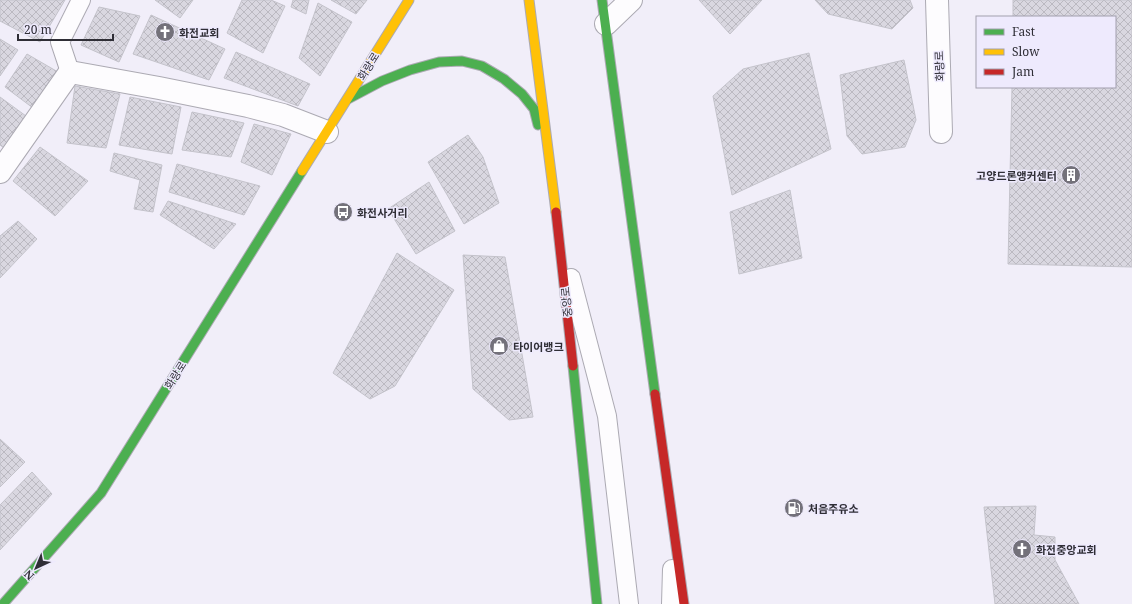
<svg xmlns="http://www.w3.org/2000/svg" width="1132" height="604" font-family="'Noto Serif','Noto Sans KR',serif">
	<style>
		.building { fill: url(#building-cross-hatch); stroke: #c4c3cb }
		.lines { fill: none; stroke-linecap: round; stroke-linejoin: round }
		.lane-casing { stroke: #acaab3; stroke-width: 20 }
		.street-casing { stroke: #acaab3; stroke-width: 24 }
		.fast-casing { stroke: #acaab3; stroke-width: 11 }
		.slow-casing { stroke: #acaab3; stroke-width: 11 }
		.jam-casing { stroke: #acaab3; stroke-width: 11 }
		.lane { stroke: #fdfcfe; stroke-width: 18 }
		.street { stroke: #fdfcfe; stroke-width: 22 }
		.fast { stroke: #4caf50; stroke-width: 9 }
		.slow { stroke: #ffc107; stroke-width: 9 }
		.jam { stroke: #c62828; stroke-width: 9 }
		.labels { text-anchor: middle; dominant-baseline: central; stroke-width: 3; stroke-linejoin: round; paint-order: stroke }
		.poi-label { font-size: 11px; font-weight: bold; fill: #2f2e36; stroke: #eeeafd; text-anchor: start }
		.street-label { font-size: 11px; fill: #2f2e36; stroke: #eeeafd }
	</style>
	<defs>
		<pattern id="building-cross-hatch" width="8" height="8" patternUnits="userSpaceOnUse"><rect width="8" height="8" fill="#d9d7e0"/><path d="M0 0l8 8M0 8l8-8" fill="none" stroke="#bbb9c1"/></pattern>
	</defs>
	<rect width="100%" height="100%" fill="#f1eef9"/>
	<g class="building">
		<path d="M0,0H65L40,42L0,21Z"/>
		<path d="M155,0H193L180,18Z"/>
		<path d="M242,0H271L285,6L263,53L227,33Z"/>
		<path d="M293,0H309L306,14L291,7Z"/>
		<path d="M331,0H367L356,14Z"/>
		<path d="M699,0H762L730,34Z"/>
		<path d="M815,0H910L913,8L892,29L828,14Z"/>
		<path d="M1013,0H1132V267L1008,264L1012,87H1115V17H1013Z"/>
		<path d="M318,3L352,22L320,76L299,58Z"/>
		<path d="M99,7L140,16L119,62L81,45Z"/>
		<path d="M151,15L225,49L209,80L133,54Z"/>
		<path d="M0,39L18,50L0,76Z"/>
		<path d="M236,52L310,84L298,106L224,78Z"/>
		<path d="M809,53L831,149L732,195L713,96L743,69Z"/>
		<path d="M27,54L58,72L33,108L5,87Z"/>
		<path d="M904,60L916,120L905,147L862,154L847,136L840,75Z"/>
		<path d="M75,86L120,94L106,148L67,143Z"/>
		<path d="M0,97L26,116L4,148L0,145Z"/>
		<path d="M130,97L181,107L172,154L119,145Z"/>
		<path d="M192,112L244,123L231,157L182,150Z"/>
		<path d="M254,124L291,134L272,175L241,162Z"/>
		<path d="M468,135L483,157L499,203L464,224L428,162Z"/>
		<path d="M40,147L88,181L55,216L13,181Z"/>
		<path d="M114,153L162,165L153,212L134,209L140,180L110,171Z"/>
		<path d="M177,164L260,186L244,215L169,192Z"/>
		<path d="M429,182L455,231L416,254L388,209Z"/>
		<path d="M790,190L802,258L739,274L730,212Z"/>
		<path d="M168,201L236,224L214,249L160,215Z"/>
		<path d="M18,221L37,239L0,278V236Z"/>
		<path d="M397,253L454,290L395,386L370,399L333,373Z"/>
		<path d="M463,255L505,257L533,417L509,420L473,389Z"/>
		<path d="M0,439L25,462L0,487Z"/>
		<path d="M32,472L52,494L0,550V505Z"/>
		<path d="M1036,506L1034,535L1055,537V560L1079,604H995L984,507Z"/>
	</g>
	<g class="lines">
		<defs>
			<g id="lane">
				<path d="M70,72L60,42L81,0"/>
				<path d="M571,278L607,416L629,604"/>
				<path d="M671,604L672,569"/>
			</g>
			<g id="street">
				<path d="M937,0L941,132"/>
				<path d="M606,24L631,0"/>
				<path d="M0,172L70,72L159,88L248,106L283,115L327,132"/>
			</g>
			<g id="fast">
				<path d="M602,0L655,394"/>
				<path d="M348,99L382,81L410,70L439,62L462,61L482,66L504,79L522,94L534,109L538,125"/>
				<path d="M573,366L597,604"/>
				<path d="M3,604L101,493L302,171"/>
			</g>
			<g id="slow">
				<path d="M529,0L556,212"/>
				<path d="M302,171L409,0"/>
			</g>
			<g id="jam">
				<path d="M556,212L573,366"/>
				<path d="M655,394L684,604"/>
			</g>
		</defs>
		<use href="#lane" class="lane-casing"/>
		<use href="#street" class="street-casing"/>
		<use href="#fast" class="fast-casing"/>
		<use href="#slow" class="slow-casing"/>
		<use href="#jam" class="jam-casing"/>
		<use href="#lane" class="lane"/>
		<use href="#street" class="street"/>
		<use href="#fast" class="fast"/>
		<use href="#slow" class="slow"/>
		<use href="#jam" class="jam"/>
	</g>
	<defs>
		<symbol id="church-disc" viewBox="-11 -11 22 22"><circle r="9.5" fill="#73717a" stroke="#eeeafd"/><path d="M-1.2-6h2.4v3.5h3.3v2.4h-3.3V6h-2.4V-.1h-3.3v-2.4h3.3Z" fill="#fff"/></symbol>
		<symbol id="building-disc" viewBox="-11 -11 22 22"><circle r="9.5" fill="#73717a" stroke="#eeeafd"/><path d="M-4-6H4V6H1V3H-1V6H-4ZM-2.5-4.3h1.7v1.8h-1.7ZM.8-4.3h1.7v1.8H.8ZM-2.5-1h1.7V.8h-1.7ZM.8-1h1.7V.8H.8Z" fill="#fff"/></symbol>
		<symbol id="bus-disc" viewBox="-11 -11 22 22"><circle r="9.5" fill="#73717a" stroke="#eeeafd"/><path d="M-5-6H5V4H4V6H2V4H-2V6H-4V4H-5ZM-3.5-4V0h7V-4ZM-3.5 1.2v1.5H-2V1.2ZM2 1.2v1.5H3.5V1.2Z" fill="#fff"/></symbol>
		<symbol id="shop-disc" viewBox="-11 -11 22 22"><circle r="9.5" fill="#73717a" stroke="#eeeafd"/><path d="M-5-2.5h2.3a2.7 3.5 0 0 1 5.4 0H5L5.5 6h-11ZM-1.5-2.5h3a1.5 2.3 0 0 0-3 0Z" fill="#fff"/></symbol>
		<symbol id="fuel-disc" viewBox="-11 -11 22 22"><circle r="9.5" fill="#73717a" stroke="#eeeafd"/><path d="M-5.5-6h7V0h2V4h1.3V-2.5L3-4.5l.8-.8L6-3V5H2.5V1h-1V6h-7ZM-4.2-4.7v3.2H.2V-4.7Z" fill="#fff"/></symbol>
	</defs>
	<g fill-rule="evenodd">
		<use href="#church-disc" x="154" y="21" width="22" height="22"/>
		<use href="#building-disc" x="1060" y="164" width="22" height="22"/>
		<use href="#bus-disc" x="332" y="201" width="22" height="22"/>
		<use href="#shop-disc" x="488" y="335" width="22" height="22"/>
		<use href="#fuel-disc" x="783" y="497" width="22" height="22"/>
		<use href="#church-disc" x="1011" y="538" width="22" height="22"/>
	</g>
	<g class="labels">
		<g class="poi-label">
			<text x="179" y="32">화전교회</text>
			<text x="1057" y="175" text-anchor="end">고양드론앵커센터</text>
			<text x="357" y="212">화전사거리</text>
			<text x="513" y="346">타이어뱅크</text>
			<text x="808" y="508">처음주유소</text>
			<text x="1036" y="549">화전중앙교회</text>
		</g>
		<g class="street-label">
			<text transform="translate(368 66) rotate(-58)">화랑로</text>
			<text transform="translate(939 66) rotate(-92)">화랑로</text>
			<text transform="translate(566 302) rotate(-96)">중앙로</text>
			<text transform="translate(175 375) rotate(-58)">화랑로</text>
		</g>
	</g>
	<rect x="976" y="16" width="140" height="72" fill="#eeeafd" stroke="#a29fad"/>
	<rect x="984" y="29" width="20" height="6" fill="#4caf50" stroke="#a29fad"/>
	<text x="1012" y="36" font-size="12" fill="#2f2e36">Fast</text>
	<rect x="984" y="49" width="20" height="6" fill="#ffc107" stroke="#a29fad"/>
	<text x="1012" y="56" font-size="12" fill="#2f2e36">Slow</text>
	<rect x="984" y="69" width="20" height="6" fill="#c62828" stroke="#a29fad"/>
	<text x="1012" y="76" font-size="12" fill="#2f2e36">Jam</text>
	<g transform="translate(36 568) rotate(224)" stroke="#eeeafd" stroke-width="3" paint-order="stroke">
	<path d="M0-3L7 15L0 10L-7 15Z" fill="#2f2e36"/>
	<text y="-6" font-size="11" font-weight="bold" text-anchor="middle" fill="#2f2e36">N</text>
	</g>
	<path d="M18 34v6h95v-6" fill="none" stroke="#2f2e36" stroke-width="2"/>
	<text x="24" y="34" font-size="12" fill="#2f2e36" stroke="#eeeafd" stroke-width="3" paint-order="stroke">20 m</text>
</svg>
